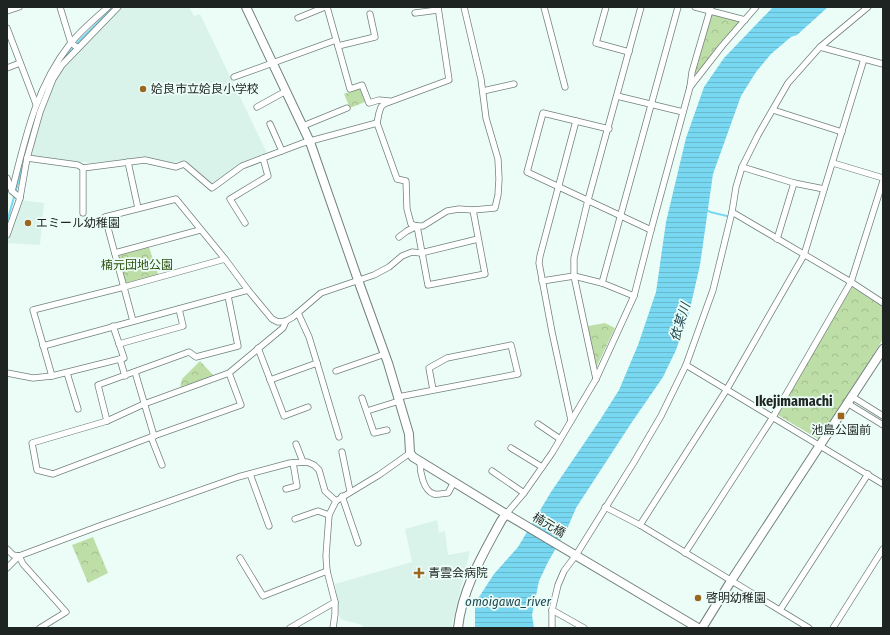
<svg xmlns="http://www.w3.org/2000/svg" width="890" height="635" font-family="'Fira Sans Condensed','Noto Sans JP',sans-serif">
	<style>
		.built { fill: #d9f3eb }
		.forest { fill: url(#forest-crowns) }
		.water { fill: url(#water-rules) }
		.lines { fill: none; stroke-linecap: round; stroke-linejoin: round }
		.stream { stroke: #79d8f1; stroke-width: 2 }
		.street-casing { stroke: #72817c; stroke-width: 7 }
		.secondary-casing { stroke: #72817c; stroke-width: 10 }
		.street { stroke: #fff; stroke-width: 5.5 }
		.secondary { stroke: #fff; stroke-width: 8 }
		.poi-dot { fill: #9b661e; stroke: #ecfdf8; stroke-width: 1.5 }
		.labels { text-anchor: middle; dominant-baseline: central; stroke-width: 3.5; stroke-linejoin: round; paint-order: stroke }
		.poi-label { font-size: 12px; fill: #1e2422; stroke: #ecfdf8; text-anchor: start }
		.park-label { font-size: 12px; fill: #2f500c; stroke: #ecfdf8 }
		.street-label { font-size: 12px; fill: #1e2422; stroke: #ecfdf8 }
		.water-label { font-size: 13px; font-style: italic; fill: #1e4954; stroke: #ecfdf8 }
		.quarter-label { font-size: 14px; font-weight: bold; fill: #1e2422; stroke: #ecfdf8 }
	</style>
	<defs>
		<pattern id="forest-crowns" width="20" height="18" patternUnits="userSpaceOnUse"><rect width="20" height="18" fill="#bedea7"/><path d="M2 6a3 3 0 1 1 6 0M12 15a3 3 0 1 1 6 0" fill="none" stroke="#a3be8f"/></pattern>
		<pattern id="water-rules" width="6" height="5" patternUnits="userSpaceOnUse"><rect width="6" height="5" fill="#79d8f1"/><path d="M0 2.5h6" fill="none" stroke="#68b9ce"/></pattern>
	</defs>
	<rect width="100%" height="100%" fill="#ecfdf8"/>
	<g class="built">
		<path d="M121,7H189L194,16L200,14L267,153L242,164L216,182L212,184L205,180L186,160L173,163L145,157L91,163L31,157L39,121L54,82L63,67Z"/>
		<path d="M21,200L44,203L40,245L7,243Z"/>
		<path d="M437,520L439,533L445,531L448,555L470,551L453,619L452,628H363L362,625L340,619L335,584L412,562L405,529Z"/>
	</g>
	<g class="forest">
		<path d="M713,14L737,21L739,23L720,43L697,74L694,73L710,16Z"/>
		<path d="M360,89L365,102L350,108L344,94Z"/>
		<path d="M148,244L159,277L124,287L115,253Z"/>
		<path d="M852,287L883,307V339L820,440L776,414Z"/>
		<path d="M605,323L615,328L596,368L588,326Z"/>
		<path d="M200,361L214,376L180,387L182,379Z"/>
		<path d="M93,537L108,573L88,583L72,545Z"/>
	</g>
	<path class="water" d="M773,7H828L797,35L791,37L771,54L756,72L741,96L713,174L700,265L689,313L676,350L663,377L630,425L576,508L567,529L548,562L539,581L532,615L534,628H475V607L479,597L494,574L518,547L551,492L600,420L619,390L638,345L656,292L666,222L686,138L704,87L724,58Z"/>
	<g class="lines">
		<g class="stream">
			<path d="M65,58L79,41L114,7"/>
			<path d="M40,105L43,96"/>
			<path d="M707,210L710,212L727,216"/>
			<path d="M7,222L23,165"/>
		</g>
		<defs>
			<g id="street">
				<path d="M60,7L71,43L78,48"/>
				<path d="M327,7L350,89L362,85L369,103L379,100L389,101"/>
				<path d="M544,7L565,87"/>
				<path d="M606,7L596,43L629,52"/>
				<path d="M695,7L745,20"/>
				<path d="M7,11L19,7"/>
				<path d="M415,13L438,10"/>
				<path d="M298,18L325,7"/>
				<path d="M7,28L36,104"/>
				<path d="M338,46L375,37L370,14"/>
				<path d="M820,47L883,64"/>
				<path d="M7,68L20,63"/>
				<path d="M234,77L336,40"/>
				<path d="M690,87L722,46L756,7"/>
				<path d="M483,91L514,84"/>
				<path d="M617,96L683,112"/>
				<path d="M257,107L286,91"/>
				<path d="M773,110L842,132"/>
				<path d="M270,124L282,151"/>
				<path d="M303,126L347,108"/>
				<path d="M609,129L543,113L527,172L651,230L690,87L692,72L711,7"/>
				<path d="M27,158L78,165L83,168L145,160L176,167L184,164L212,188L242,166L263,158L303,143L377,123"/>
				<path d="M128,162L138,208"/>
				<path d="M833,163L883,178"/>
				<path d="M742,167L794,183L824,189"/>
				<path d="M7,178L12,191L20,198"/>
				<path d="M12,191C25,139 36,87 70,44C81,30 95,19 108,7"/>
				<path d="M732,212L851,282L883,303"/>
				<path d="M83,213V168"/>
				<path d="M245,223L230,199L268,176L263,158"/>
				<path d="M417,226L411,224L407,209L406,181L397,179L377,123L379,113L381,107L384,104L449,80L438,7"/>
				<path d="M417,226L428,285L485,274L473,210"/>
				<path d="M7,235L20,198L27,158L40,112L53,79L62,65L118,7"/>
				<path d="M399,237L407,231L417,226H423L447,211L459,209L473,210L495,208L498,195L499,179L498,159L486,118L481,79L464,7"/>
				<path d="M777,239L794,183"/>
				<path d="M115,253L200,230"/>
				<path d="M542,281L574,276L602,283L634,296"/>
				<path d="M602,283L678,7"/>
				<path d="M298,313L309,337L317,363"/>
				<path d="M133,321L105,217L176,199L225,259L248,290L272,319L278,322L286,321L293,317L321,293L374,275L389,267L402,256L412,252L421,253L478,239"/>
				<path d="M119,344L183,326L179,309"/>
				<path d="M43,346L248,290"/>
				<path d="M258,348L284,416L308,407"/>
				<path d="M120,359L125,376"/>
				<path d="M686,365L883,484"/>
				<path d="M336,371L385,354"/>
				<path d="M135,372L154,436"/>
				<path d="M7,373L33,378L52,376L124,358L113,326"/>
				<path d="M67,373L78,409"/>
				<path d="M229,373L241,405L151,437L53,474L37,470L32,443L107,421L144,404L229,373L283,328L286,321"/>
				<path d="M52,376L33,310L124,287L225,259"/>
				<path d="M596,379L574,276V258L588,200L641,7"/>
				<path d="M270,380L317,363L339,437"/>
				<path d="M851,396L883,416"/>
				<path d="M398,397L518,374L511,345L447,358L429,368L433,390"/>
				<path d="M362,398L374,433L387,430"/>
				<path d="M847,403L883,425"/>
				<path d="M367,411L399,401"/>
				<path d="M571,420L552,332L539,263L540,256L576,121"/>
				<path d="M107,421L98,385L189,352L196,357L238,346L228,296"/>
				<path d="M538,424L560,439"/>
				<path d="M151,437L162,465"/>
				<path d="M296,444L303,462"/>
				<path d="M511,448L542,467"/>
				<path d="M342,452L350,491"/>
				<path d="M420,462C420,471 423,491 434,494C438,495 444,493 448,493L454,482"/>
				<path d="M492,471L524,493"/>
				<path d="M250,474L269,526"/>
				<path d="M286,489L297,486L293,463"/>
				<path d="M342,496L358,543"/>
				<path d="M605,507L640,525L809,628"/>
				<path d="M506,514L524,493L552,453L596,379L634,296L651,230"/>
				<path d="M295,519L318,511L329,515"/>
				<path d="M640,525L727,389L804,255L864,59"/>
				<path d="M7,549L13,555L19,556"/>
				<path d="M685,553L773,417L851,282L883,181"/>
				<path d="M19,556L23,564L66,612L40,628"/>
				<path d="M240,558L263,596L327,571"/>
				<path d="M7,568L19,556L102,525L238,477L290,463L307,462L314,465L319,470L325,491L336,501"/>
				<path d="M552,610L584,628"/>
				<path d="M780,610L868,474"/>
				<path d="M290,628L335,602"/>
				<path d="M333,628L335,614V602L327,571L326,556L329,515L336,501L379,475L410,453"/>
				<path d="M552,628V610L558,585L564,571L576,555L634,462L661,416L686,365L713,290L732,212L736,187L742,167L758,135L788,83L820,47L868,7"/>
				<path d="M833,628L883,549"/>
			</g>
			<g id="secondary">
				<path d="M246,7L310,142L358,280L388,363L409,434L410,453L413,457L506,514L698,628"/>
				<path d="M458,628C462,589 483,554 501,521L506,514"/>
				<path d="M702,628L731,581L883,349"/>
			</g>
		</defs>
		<use href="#street" class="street-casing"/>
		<use href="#secondary" class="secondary-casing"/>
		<use href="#street" class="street"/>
		<use href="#secondary" class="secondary"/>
	</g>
	<g class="poi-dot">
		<circle cx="143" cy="89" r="4"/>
		<circle cx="28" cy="223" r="4"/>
		<rect x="837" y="412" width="8" height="8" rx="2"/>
		<path d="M417 567h4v4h4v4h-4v4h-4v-4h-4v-4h4z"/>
		<circle cx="698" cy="598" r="4"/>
	</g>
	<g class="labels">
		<g class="poi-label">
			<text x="151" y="89">姶良市立姶良小学校</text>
			<text x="36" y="223">エミール幼稚園</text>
			<text x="841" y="430" text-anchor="middle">池島公園前</text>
			<text x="428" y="573">青雲会病院</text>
			<text x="706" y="598">啓明幼稚園</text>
		</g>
		<g class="park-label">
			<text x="137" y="265">楠元団地公園</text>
		</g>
		<g class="street-label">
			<text transform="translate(549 525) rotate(31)">楠元橋</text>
		</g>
		<g class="water-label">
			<text transform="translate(680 322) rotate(-73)">依某川</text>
			<text x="508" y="601">omoigawa_river</text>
		</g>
		<g class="quarter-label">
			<text x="794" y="401">Ikejimamachi</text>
		</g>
	</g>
	<rect width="890" height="635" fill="none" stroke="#1e2422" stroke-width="16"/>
</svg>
